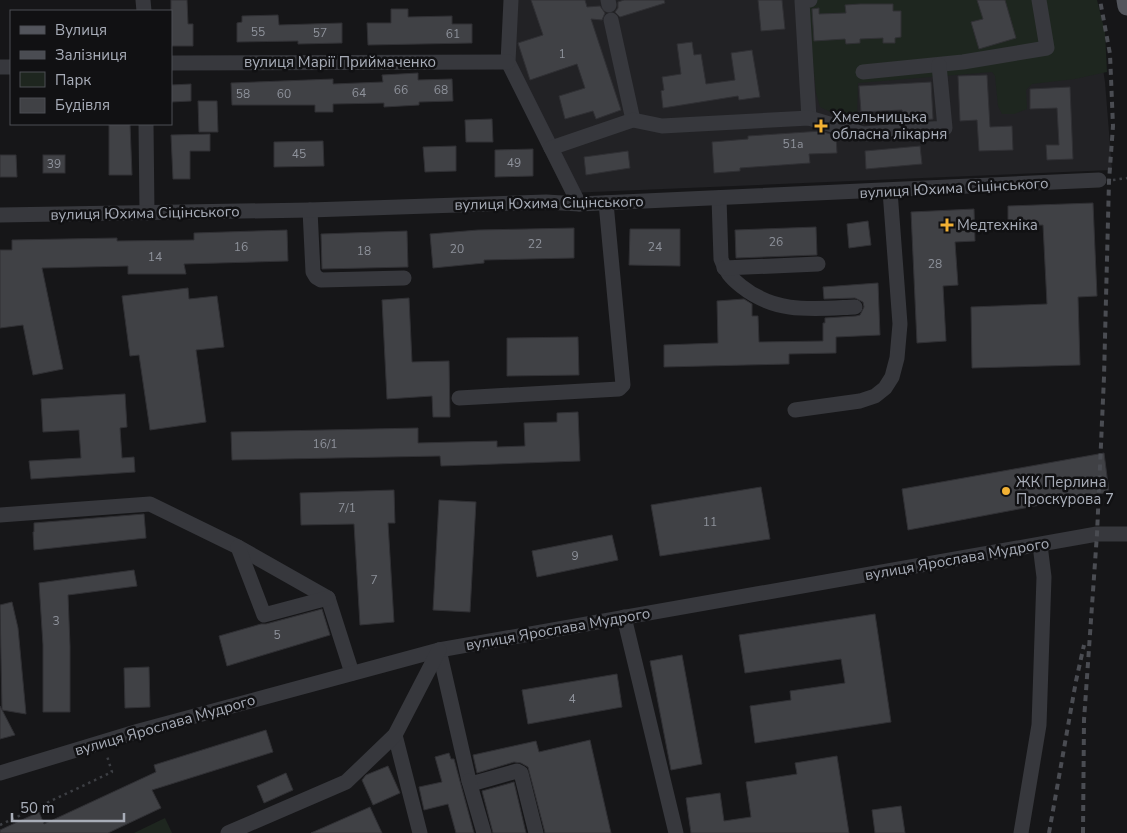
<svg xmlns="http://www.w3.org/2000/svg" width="1127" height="833" font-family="'Nunito Sans',sans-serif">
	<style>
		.built { fill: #222225 }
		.green { fill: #1e261f }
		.building { fill: #404145; stroke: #303034 }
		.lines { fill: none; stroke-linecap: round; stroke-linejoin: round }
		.path { stroke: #3d3f44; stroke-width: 2.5; stroke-dasharray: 2.5 4; stroke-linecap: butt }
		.minor { stroke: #37383d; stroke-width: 15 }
		.major { stroke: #53555c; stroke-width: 19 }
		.rail { stroke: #4a4c52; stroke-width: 4; stroke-dasharray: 6 5; stroke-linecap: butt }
		.poi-dot { fill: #f2b134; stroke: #111113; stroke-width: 2 }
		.labels { text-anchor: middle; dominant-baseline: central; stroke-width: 5; stroke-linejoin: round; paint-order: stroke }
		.number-label { font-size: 12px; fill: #8e929b }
		.street-label { font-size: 15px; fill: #a8adb8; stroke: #111113 }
		.poi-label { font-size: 15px; fill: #a8adb8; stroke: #111113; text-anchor: start }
	</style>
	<rect width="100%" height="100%" fill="#161618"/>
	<path class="built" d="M506,0H1092L1105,82L1112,170L569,193L504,65Z"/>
	<g class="green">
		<path d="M807,0H1097L1105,32L1107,72L1075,79L1032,84L1026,90L1027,109L1014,114H1002L998,106L995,76L992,72L858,83L857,117C845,120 831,112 820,107L816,93Z"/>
		<path d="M165,818L172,833H134Z"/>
	</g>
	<g class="building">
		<path d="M171,0H187L188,24H193V46H171Z"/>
		<path d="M531,0H585L587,7L600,6L605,13L602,20L591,19L621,110L596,119L593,111L565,119L559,96L585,88L577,64L530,80L518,43L543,35Z"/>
		<path d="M624,0H664L665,3L620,17L615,12L618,8V2Z"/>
		<path d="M758,0H782L785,29L761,31Z"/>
		<path d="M977,0H1005L1016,38L979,49L971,22L983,19Z"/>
		<path d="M860,4H893V11H901V37L895,38V43H883V38L860,39V43L846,44L845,39L814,41L812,9L819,8V14L846,13L845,5Z"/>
		<path d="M391,9H408V17L452,16V24H472V43L368,45L367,23H391Z"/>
		<path d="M278,15L279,25L342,23V43L298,44V41L237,42V23L242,22V16Z"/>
		<path d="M692,42L694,55L701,54L706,84L735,80L731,53L752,50L760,97L739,100L738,96L663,108L661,91L664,90L662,77L681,74L677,44Z"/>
		<path d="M418,73V80L452,79L453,101L419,102V105L384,107V103L333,104V112H315V105H232L231,83L333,79V84L383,82L382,75Z"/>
		<path d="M987,75L990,127L1012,126L1013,150L979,151L977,120L960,121L958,76Z"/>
		<path d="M931,82L933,119L903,122L902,110L861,112L859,86Z"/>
		<path d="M191,84V101L171,102V85Z"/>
		<path d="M1070,87L1073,159L1047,160L1046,145H1059L1057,108L1030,109V89Z"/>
		<path d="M198,101H217L218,132H199Z"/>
		<path d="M492,119L493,142H466L465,120Z"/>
		<path d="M109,124H130L132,175H109Z"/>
		<path d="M821,131L836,136L837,153L809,154L810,163L740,168V171L714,173L712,142L748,139V136Z"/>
		<path d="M210,134V151H190V179H173L171,135Z"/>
		<path d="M323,141L324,166L274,167V142Z"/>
		<path d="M456,146V171L425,172L423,147Z"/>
		<path d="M920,146L922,164L866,169L865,151Z"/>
		<path d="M533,149V176L495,177V150Z"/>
		<path d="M628,151L630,168L586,175L584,157Z"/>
		<path d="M0,155H16L17,177H0Z"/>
		<rect x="43" y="155" width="22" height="18"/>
		<path d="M1093,203L1097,296L1078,297L1080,365L972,368L971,307L1047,304L1043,225L1008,226V206Z"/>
		<path d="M974,209L975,241L955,242L958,285L943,286L946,341L917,343L911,212Z"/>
		<path d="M868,221L871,245L849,248L847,224Z"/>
		<path d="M816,227L817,255L736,258L735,230Z"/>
		<path d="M574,228V258L484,260V263L433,268L430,234L478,230Z"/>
		<path d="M630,229H680V266L629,265Z"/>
		<path d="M287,230L288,261L184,264L186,274H128V266L42,268L63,369L33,375L23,325L0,328V250H12V240L117,238V241L194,240V233Z"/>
		<path d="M407,231L408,267L322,269L321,234Z"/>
		<path d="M878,283L880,335L836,337V353L789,354V364L664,367V345L718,343L717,301L744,299L752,304V316H758L759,342L823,341V323H825V318L856,316L860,315L864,307L863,302L855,298L824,299L823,287Z"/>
		<path d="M188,288L189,299L217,296L224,347L196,350L206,422L150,430L139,355L130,356L122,296Z"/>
		<path d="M409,298L412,362L449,361L450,417H433L432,396L387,399L382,300Z"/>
		<path d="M578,337L579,375L507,376V338Z"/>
		<path d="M125,394L127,427L120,428L122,458L134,457L135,472L31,479L29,461L81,458L79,430L43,432L41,399Z"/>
		<path d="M578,412L580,461L441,466L440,456L232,460L231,432L418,428V443L497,441V447L525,446L524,423L557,422V413Z"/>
		<path d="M1104,453L1109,492L908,530L902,489Z"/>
		<path d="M761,487L770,539L660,556L651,505Z"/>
		<path d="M394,490L395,523H388L394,622L360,625L354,524L301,525L300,493Z"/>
		<path d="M439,500L476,502L470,612L433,610Z"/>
		<path d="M144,514L146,538L34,550L33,532H34V523Z"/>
		<path d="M612,535L618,560L537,577L532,551Z"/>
		<path d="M134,570L137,586L68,595L70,646V712H43V645L39,583Z"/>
		<path d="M12,602L18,628L26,714L2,710L0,605Z"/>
		<path d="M322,609L330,635L227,666L219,636L261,624H266Z"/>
		<path d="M875,614L891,722L755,743L750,706L791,700L790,691L845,683L841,659L745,673L739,635Z"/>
		<path d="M682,655L702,764L671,770L650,661Z"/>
		<path d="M149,667L150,707L125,708L124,668Z"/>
		<path d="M617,674L622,707L528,724L522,690Z"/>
		<path d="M0,706L15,735L0,739Z"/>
		<path d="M266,730L273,752L152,790L161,808L108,833H0V830L39,812L44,824L156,772L154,765Z"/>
		<path d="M590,740L611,833H545L528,767L521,763L514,762L477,773L473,755L536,741L539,752Z"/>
		<path d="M449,753L451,759H454L474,833H456L448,804L424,810L419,787L442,782L435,757Z"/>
		<path d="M837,756L849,833H691L686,798L720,793L724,821L751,817L746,782L797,774L795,763Z"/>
		<path d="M388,766L400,793L373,805L362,780L366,775Z"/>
		<path d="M286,773L293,790L264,803L257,786Z"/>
		<path d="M514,782L526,833H493L482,791Z"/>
		<path d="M901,806L905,833H875L872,810Z"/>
		<path d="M370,807L382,833H311Z"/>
	</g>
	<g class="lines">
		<g class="path">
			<path d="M1113,180L1127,178"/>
			<path d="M0,825L112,772L107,756"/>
		</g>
		<g class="minor">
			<path d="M143,0L144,11"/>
			<path d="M511,0L508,62L551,148"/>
			<path d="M608,0L609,5"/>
			<path d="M611,20L633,120"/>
			<path d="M171,63L508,62"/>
			<path d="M0,67H11"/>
			<path d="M863,72L963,62L1047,48L1039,0"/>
			<path d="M809,118L802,1L810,0"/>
			<path d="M146,124L147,213"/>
			<path d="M719,198L721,259C725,271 731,278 741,286C776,314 812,309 855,307"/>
			<path d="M579,204L551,148L633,120L662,126L809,118L863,134L945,128L939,65"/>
			<path d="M310,210L313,272L316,277L321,280L404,278"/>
			<path d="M0,215L310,210L546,202L579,204L1099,180"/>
			<path d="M724,268L818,264"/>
			<path d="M459,398L619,389L623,385L606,203"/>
			<path d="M795,410L860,401L875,396L885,388L892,377L897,358L900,324L890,191"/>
			<path d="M0,515L150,504L238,547L328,598L352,673"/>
			<path d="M238,547L264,615L328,598"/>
			<path d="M624,617L676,833"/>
			<path d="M439,650L469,781L471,784L517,771L521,773L536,833"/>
			<path d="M395,735L420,833"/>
			<path d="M0,773L139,731L439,650L1097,534H1127"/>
			<path d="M469,781L484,833"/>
			<path d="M228,833L346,782L395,735L439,650"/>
			<path d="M1021,833L1039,725L1044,577L1040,545"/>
		</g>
		<path class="major" d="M1126,0L1127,6"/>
		<g class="rail">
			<path d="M1049,833L1076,681L1084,645"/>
			<path d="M1083,833L1084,720L1097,534L1104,377L1109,181L1113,126L1110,54L1100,0"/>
		</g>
	</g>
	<g class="poi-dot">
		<path d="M818.5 118.5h5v5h5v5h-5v5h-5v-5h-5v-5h5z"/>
		<path d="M944.5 217.5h5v5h5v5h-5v5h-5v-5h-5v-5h5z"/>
		<circle cx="1006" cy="491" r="5"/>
	</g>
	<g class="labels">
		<g class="number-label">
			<text x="258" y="32">55</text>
			<text x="320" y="33">57</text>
			<text x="453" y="34">61</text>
			<text x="562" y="54">1</text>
			<text x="401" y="90">66</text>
			<text x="441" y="90">68</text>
			<text x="359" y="93">64</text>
			<text x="243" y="94">58</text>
			<text x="284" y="94">60</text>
			<text x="793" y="144">51а</text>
			<text x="299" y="154">45</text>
			<text x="514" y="163">49</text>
			<text x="54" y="164">39</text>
			<text x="776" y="242">26</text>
			<text x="535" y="244">22</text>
			<text x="241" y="247">16</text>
			<text x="655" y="247">24</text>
			<text x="457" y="249">20</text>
			<text x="364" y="251">18</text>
			<text x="155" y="257">14</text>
			<text x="935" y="264">28</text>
			<text x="325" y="444">16/1</text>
			<text x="347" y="508">7/1</text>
			<text x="710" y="522">11</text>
			<text x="575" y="556">9</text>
			<text x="374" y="580">7</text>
			<text x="56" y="621">3</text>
			<text x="277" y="635">5</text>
			<text x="572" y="699">4</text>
		</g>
		<g class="street-label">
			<text x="340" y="62">вулиця Марії Приймаченко</text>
			<text transform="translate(954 188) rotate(-3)">вулиця Юхима Сіцінського</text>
			<text transform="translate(549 203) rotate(-1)">вулиця Юхима Сіцінського</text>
			<text transform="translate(145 213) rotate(-1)">вулиця Юхима Сіцінського</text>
			<text transform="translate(957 559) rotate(-10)">вулиця Ярослава Мудрого</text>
			<text transform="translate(558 629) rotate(-10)">вулиця Ярослава Мудрого</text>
			<text transform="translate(165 725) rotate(-16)">вулиця Ярослава Мудрого</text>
		</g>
		<g class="poi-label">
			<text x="832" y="117">Хмельницька<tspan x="832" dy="17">обласна лікарня</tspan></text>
			<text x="957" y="225">Медтехніка</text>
			<text x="1016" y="482">ЖК Перлина<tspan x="1016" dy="17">Проскурова 7</tspan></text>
		</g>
	</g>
	<rect x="10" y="10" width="162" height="115" fill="#111113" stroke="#4d4f55"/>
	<rect x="20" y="26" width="25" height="8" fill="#53555c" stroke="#4d4f55"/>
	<text x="55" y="35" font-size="15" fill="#a8adb8">Вулиця</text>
	<rect x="20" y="51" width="25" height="8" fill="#4a4c52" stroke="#4d4f55"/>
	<text x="55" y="60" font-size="15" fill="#a8adb8">Залізниця</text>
	<rect x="20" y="72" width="25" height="15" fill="#1e261f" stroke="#4d4f55"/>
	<text x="55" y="85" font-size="15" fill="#a8adb8">Парк</text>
	<rect x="20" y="98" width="25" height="15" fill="#404145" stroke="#4d4f55"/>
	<text x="55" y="110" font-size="15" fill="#a8adb8">Будівля</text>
	<path d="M12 813v8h112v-8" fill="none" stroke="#a8adb8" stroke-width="2.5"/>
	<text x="20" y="813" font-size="15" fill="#a8adb8" stroke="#111113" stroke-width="4" paint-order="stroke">50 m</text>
</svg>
